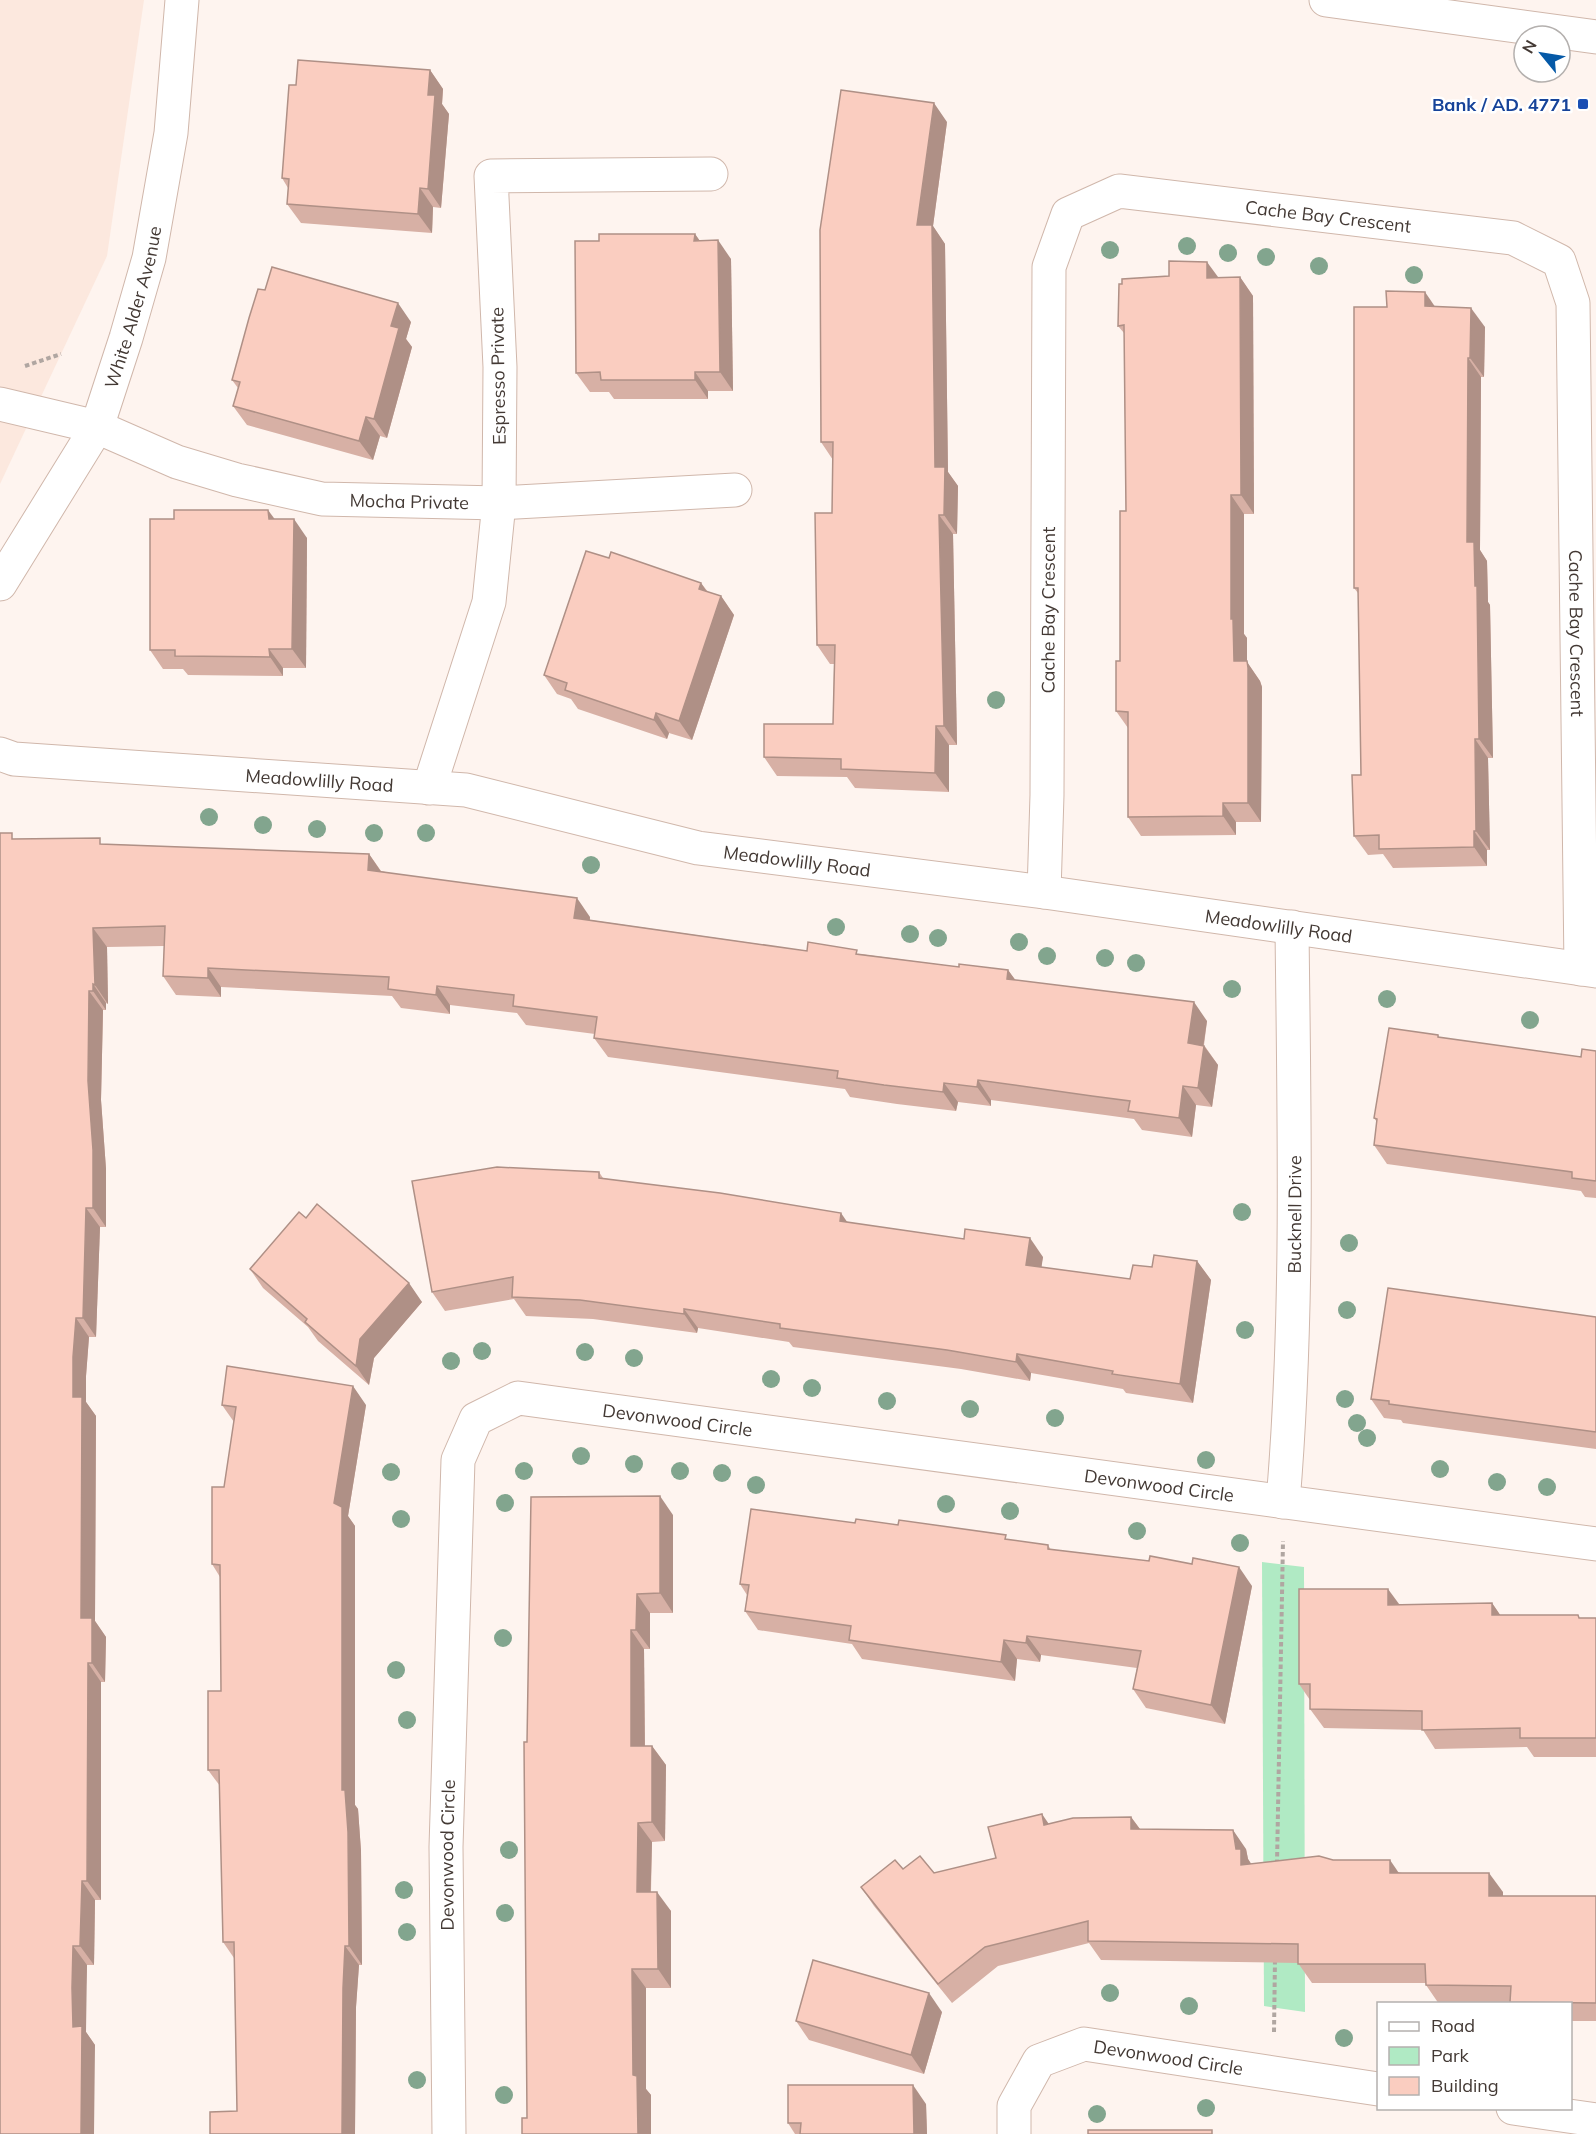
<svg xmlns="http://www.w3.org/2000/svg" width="1596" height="2134" font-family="Mulish,sans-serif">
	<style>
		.built { fill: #fce8de }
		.green { fill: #b0eac4 }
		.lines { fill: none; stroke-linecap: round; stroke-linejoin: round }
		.minor-casing { stroke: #d0b7ab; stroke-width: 35 }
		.major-casing { stroke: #d0b7ab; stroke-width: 35 }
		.path { stroke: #b0a6a1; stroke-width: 4; stroke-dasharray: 4.5 3; stroke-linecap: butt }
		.minor { stroke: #fff; stroke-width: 33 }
		.major { stroke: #fff; stroke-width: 33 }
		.tree { fill: #82a58e }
		.wall { fill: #d7b0a5 }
		.shaded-wall { fill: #af9086 }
		.building { fill: #facdc0; stroke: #af9086; stroke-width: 1.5 }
		.transit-dot { fill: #1a4fb4; stroke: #fff; stroke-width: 2 }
		.labels { text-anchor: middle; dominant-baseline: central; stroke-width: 5; stroke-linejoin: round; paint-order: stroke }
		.transit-label { font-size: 18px; font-weight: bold; fill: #164399; stroke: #fff; text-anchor: end }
		.street-label { font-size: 18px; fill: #433934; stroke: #fff }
	</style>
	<rect width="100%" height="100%" fill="#fef4ef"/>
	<path class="built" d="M0,0H144L107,256L0,484Z"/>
	<path class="green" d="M1262,1562L1304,1567L1305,2012L1264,2006Z"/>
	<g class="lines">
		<defs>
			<g id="minor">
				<path id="s1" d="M0,404L97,427L177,462L237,480L322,499L499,503L735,490"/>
				<path id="s2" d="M0,584L97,427L126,338L149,258L171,133L182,0"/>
				<path id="s3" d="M0,754L14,759L466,790L698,848L1044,892L1596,971"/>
				<path d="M429,788L489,602L499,503L500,367L491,176L711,174"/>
				<path id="s4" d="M1044,892L1047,795L1049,267L1068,214L1119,191L1513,238L1559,261L1573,303L1581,969"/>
				<path id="s5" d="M1283,1502C1299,1311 1294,1119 1292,927"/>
				<path d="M1513,2108L1596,2120"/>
				<path id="s6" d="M449,2134L446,1847L458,1460L476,1419L518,1398L1596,1544"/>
				<path id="s7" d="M1014,2134V2106L1039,2061L1084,2044L1378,2089"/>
			</g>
			<path id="major" d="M1326,0L1596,37"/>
		</defs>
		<use href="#minor" class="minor-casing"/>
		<use href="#major" class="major-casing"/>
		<g class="path">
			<path d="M25,366L61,354"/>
			<path d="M1277,1864L1283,1541"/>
			<path d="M1274,2032L1275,1958"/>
		</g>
		<use href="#minor" class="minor"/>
		<use href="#major" class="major"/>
	</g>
	<g class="tree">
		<circle cx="1187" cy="246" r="9"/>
		<circle cx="1110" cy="250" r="9"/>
		<circle cx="1228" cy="253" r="9"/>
		<circle cx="1266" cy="257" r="9"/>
		<circle cx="1319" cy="266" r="9"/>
		<circle cx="1414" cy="275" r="9"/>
		<circle cx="996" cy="700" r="9"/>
		<circle cx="209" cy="817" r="9"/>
		<circle cx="263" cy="825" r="9"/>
		<circle cx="317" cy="829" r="9"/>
		<circle cx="374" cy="833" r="9"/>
		<circle cx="426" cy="833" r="9"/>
		<circle cx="591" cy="865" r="9"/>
		<circle cx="836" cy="927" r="9"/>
		<circle cx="910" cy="934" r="9"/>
		<circle cx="938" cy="938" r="9"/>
		<circle cx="1019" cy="942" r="9"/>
		<circle cx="1047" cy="956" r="9"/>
		<circle cx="1105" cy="958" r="9"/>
		<circle cx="1136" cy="963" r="9"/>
		<circle cx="1232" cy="989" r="9"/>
		<circle cx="1387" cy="999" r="9"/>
		<circle cx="1530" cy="1020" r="9"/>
		<circle cx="1242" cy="1212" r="9"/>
		<circle cx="1349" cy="1243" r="9"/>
		<circle cx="1347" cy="1310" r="9"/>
		<circle cx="1245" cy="1330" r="9"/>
		<circle cx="482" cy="1351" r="9"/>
		<circle cx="585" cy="1352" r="9"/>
		<circle cx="634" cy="1358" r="9"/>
		<circle cx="451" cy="1361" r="9"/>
		<circle cx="771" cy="1379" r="9"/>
		<circle cx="812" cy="1388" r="9"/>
		<circle cx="1345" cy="1399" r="9"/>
		<circle cx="887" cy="1401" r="9"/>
		<circle cx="970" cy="1409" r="9"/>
		<circle cx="1055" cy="1418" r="9"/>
		<circle cx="1357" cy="1423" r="9"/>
		<circle cx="1367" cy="1438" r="9"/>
		<circle cx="581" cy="1456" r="9"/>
		<circle cx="1206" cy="1460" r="9"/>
		<circle cx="634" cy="1464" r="9"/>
		<circle cx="1440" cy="1469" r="9"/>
		<circle cx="524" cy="1471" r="9"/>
		<circle cx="680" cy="1471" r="9"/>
		<circle cx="391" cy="1472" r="9"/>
		<circle cx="722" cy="1473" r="9"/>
		<circle cx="1497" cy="1482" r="9"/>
		<circle cx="756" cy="1485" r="9"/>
		<circle cx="1547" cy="1487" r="9"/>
		<circle cx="505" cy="1503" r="9"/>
		<circle cx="946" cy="1504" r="9"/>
		<circle cx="1010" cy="1511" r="9"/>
		<circle cx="401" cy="1519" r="9"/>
		<circle cx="1137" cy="1531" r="9"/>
		<circle cx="1240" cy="1543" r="9"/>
		<circle cx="503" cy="1638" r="9"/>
		<circle cx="396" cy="1670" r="9"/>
		<circle cx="407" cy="1720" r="9"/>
		<circle cx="509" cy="1850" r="9"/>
		<circle cx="404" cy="1890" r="9"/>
		<circle cx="505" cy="1913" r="9"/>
		<circle cx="407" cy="1932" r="9"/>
		<circle cx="1110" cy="1993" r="9"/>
		<circle cx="1189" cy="2006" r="9"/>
		<circle cx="1344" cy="2038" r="9"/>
		<circle cx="417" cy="2080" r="9"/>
		<circle cx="504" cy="2095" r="9"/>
		<circle cx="1206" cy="2108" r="9"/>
		<circle cx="1097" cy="2114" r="9"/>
	</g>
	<g class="wall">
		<path d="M430,70L443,89L442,104L449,114L441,208L433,207L432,233L301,223L287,204L288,188L282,178L296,85Z"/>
		<path d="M947,122L933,226L945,244L948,472L958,486L957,534H953L957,745H949V792L855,788L847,777L777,776L764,757L833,724L834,664H830L817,645L832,513L833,460L821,442Z"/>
		<path d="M695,234L700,241L731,259L733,391H708V399H614L609,392H590L576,373L599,241Z"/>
		<path d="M1240,277L1253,296L1254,514H1244V634L1247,638V662L1260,681L1262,687L1261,822H1236V835L1141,836L1128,817V728L1116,711L1120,661L1126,511L1124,333L1118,326L1218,278Z"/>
		<path d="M1435,307L1485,327L1484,377H1481L1480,550L1487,561L1488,602L1490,605L1493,758H1488L1490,850H1487V866L1393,868L1383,854L1368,855L1354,836L1361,775L1358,593L1354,588Z"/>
		<path d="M411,322L406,339L412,347L387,438L380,436L373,460L247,425L233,406L238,388L232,380Z"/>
		<path d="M274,519L307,538L306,668H283V676L188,675L183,669H163L150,650Z"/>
		<path d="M609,558L701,583L708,592L721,596L734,615L692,740L669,733L667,739L578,709L571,699L557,694L544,675Z"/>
		<path d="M17,839L104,844L369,854L381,871L590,917V920L807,951L860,954L959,967L1008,970L1015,980L1207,1021L1204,1045L1218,1065L1212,1107L1196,1105L1192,1137L1142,1130L1134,1119L1105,1115L991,1100V1106L958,1102L956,1111L897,1104L850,1097L845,1089L608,1057L594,1038L595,1034L526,1025L517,1013L450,1005V1014L401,1008L392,996L221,987V997L176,995L163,976L164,946L107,947L108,1004L106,1003V1010H103L101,1100L106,1169V1227H100L96,1337H89L86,1376V1402L96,1416L95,1621L106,1637L105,1682H101V1900H95L94,1965H87L85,2007L86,2032L95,2045L0,2134Z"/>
		<path d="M1438,1035L1440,1038L1581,1057L1596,1051V1198L1585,1197L1581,1191L1387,1164L1374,1145L1377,1122L1374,1118Z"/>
		<path d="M599,1172L603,1178L1043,1257L1041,1267L1130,1279L1152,1267L1197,1261L1211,1280L1193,1403L1126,1393L1123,1389L1031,1373L1030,1381L961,1369L793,1347L789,1342L698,1328L697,1333L593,1319L526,1316L514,1299L445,1311L432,1292Z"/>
		<path d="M306,1218L422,1302L374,1358L369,1385L318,1341L308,1327L263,1288L250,1269Z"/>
		<path d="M1596,1317V1449L1403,1423L1401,1420L1384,1418L1371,1399Z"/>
		<path d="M222,1405H366L348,1516L355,1526V1805L358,1809L361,1851L362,1965H359L356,2007L355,2134L237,2111L234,1958L223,1942L220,1786L208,1770L221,1691L220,1577L212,1564L234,1422Z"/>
		<path d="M673,1515V1613H650V1649H644L645,1746H652L666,1765L665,1841L652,1842L651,1892L671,1911V1988H646V2089L651,2095L527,2118V1742Z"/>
		<path d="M855,1523L1009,1540L1048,1545L1051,1550L1252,1586L1225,1724L1146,1708L1133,1689L1137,1668L1041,1655L1040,1662L1017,1659L1015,1681L862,1659L852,1644L758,1630L745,1611L747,1595L740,1584Z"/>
		<path d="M1492,1603L1500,1615L1581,1618H1596V1757H1534L1527,1747L1435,1749L1423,1730L1324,1728L1310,1709V1700L1299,1684L1399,1605Z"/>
		<path d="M1131,1817L1140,1829L1246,1849L1248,1859L1251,1864L1333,1860L1503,1892V1896H1596V2021H1570V2004H1439L1426,1985V1983H1312L1298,1963L1101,1960L1089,1943L998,1966L952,2003L874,1906L861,1887L903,1869L934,1873L996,1858L1048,1824Z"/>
		<path d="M942,2012L924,2074L809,2040L796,2021Z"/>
		<path d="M926,2104L927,2134H795L788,2123Z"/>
	</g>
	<g class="shaded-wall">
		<path d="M430,70L443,89L442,104L449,114L441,208L428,189V95Z"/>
		<path d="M934,103L947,122L933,226L945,244L948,472L958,486L957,534L944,515L935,467L917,225Z"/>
		<path d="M420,188L433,207L432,233L418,214Z"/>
		<path d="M695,234L708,253L694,241Z"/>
		<path d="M718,240L731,259L733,391L720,372Z"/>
		<path d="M1207,262L1221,281L1207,278Z"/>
		<path d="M1240,277L1253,296L1254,514L1241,495Z"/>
		<path d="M1425,292L1438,311L1425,306Z"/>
		<path d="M398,303L411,322L406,339L412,347L387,438L374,419L391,326Z"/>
		<path d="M1471,308L1485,327L1484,377L1470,358Z"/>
		<path d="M1468,358L1481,377L1480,550L1487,561L1488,602L1490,605L1493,758L1479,739L1475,586L1467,542Z"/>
		<path d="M695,372L708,391V399L695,380Z"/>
		<path d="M366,417L380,436L373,460L359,441Z"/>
		<path d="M1231,495L1244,514V634L1247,638V662L1260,681L1262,687L1261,822L1248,803L1234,661L1231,619Z"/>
		<path d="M268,510L282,529L269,519Z"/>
		<path d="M939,515L953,534L957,745L944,726Z"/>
		<path d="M294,519L307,538L306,668L292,649Z"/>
		<path d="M701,583L714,602L699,589Z"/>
		<path d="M721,596L734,615L692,740L679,721Z"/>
		<path d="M269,649L283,668V676L270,657Z"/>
		<path d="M656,713L669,733L667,739L654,720Z"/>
		<path d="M936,726L949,745V792L935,773Z"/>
		<path d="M1475,739L1488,758L1490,850L1476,831Z"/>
		<path d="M1223,803L1236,822V835L1223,816Z"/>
		<path d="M1474,831L1487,850V866L1474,847Z"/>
		<path d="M369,854L382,873L368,870Z"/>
		<path d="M577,898L590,917L588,937L574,918Z"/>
		<path d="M93,928L107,947L108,1004L95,985Z"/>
		<path d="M208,968L221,987V997L208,978Z"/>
		<path d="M1008,970L1022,989L1007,979Z"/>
		<path d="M93,984L106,1003V1010L93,991Z"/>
		<path d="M437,986L450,1005V1014L436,995Z"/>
		<path d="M89,991L103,1010L101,1100L106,1169V1227L93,1208L88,1081Z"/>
		<path d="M1194,1002L1207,1021L1201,1062L1188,1043Z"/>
		<path d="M1204,1046L1218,1065L1212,1107L1198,1088Z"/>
		<path d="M978,1080L991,1100V1106L977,1087Z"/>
		<path d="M944,1083L958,1102L956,1111L943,1092Z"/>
		<path d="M1183,1086L1196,1105L1192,1137L1179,1118Z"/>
		<path d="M86,1208L100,1227L96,1337L83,1318Z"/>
		<path d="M841,1213L854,1232L840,1221Z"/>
		<path d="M1030,1238L1043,1257L1039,1284L1026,1265Z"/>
		<path d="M1197,1261L1211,1280L1193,1403L1180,1384Z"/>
		<path d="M409,1283L422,1302L374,1358L369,1385L356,1366L360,1339Z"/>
		<path d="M684,1309L698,1328L697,1333L684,1314Z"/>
		<path d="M76,1318L89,1337L86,1376V1402L96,1416L95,1621L106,1637L105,1682L92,1663L81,1618L73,1397V1357Z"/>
		<path d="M1017,1354L1031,1373L1030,1381L1016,1362Z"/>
		<path d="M353,1386L366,1405L348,1516L355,1526V1805L358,1809L361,1851L362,1965L349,1946L342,1790L334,1503Z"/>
		<path d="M660,1496L673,1515V1613L660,1593Z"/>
		<path d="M1239,1567L1252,1586L1225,1724L1211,1705Z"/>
		<path d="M1388,1589L1402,1608L1388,1605Z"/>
		<path d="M637,1594L650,1613V1649L636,1630Z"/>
		<path d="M1492,1603L1505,1622L1492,1615Z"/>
		<path d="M631,1630L644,1649L645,1765L631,1746Z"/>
		<path d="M1027,1636L1041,1655L1040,1662L1026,1643Z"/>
		<path d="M1004,1640L1017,1659L1015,1681L1001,1662Z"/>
		<path d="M88,1663L101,1682V1900L87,1881Z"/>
		<path d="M652,1746L666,1765L665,1841L652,1822Z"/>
		<path d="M1042,1814L1055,1833L1044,1825Z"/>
		<path d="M1131,1817L1145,1836L1131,1829Z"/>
		<path d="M638,1823L652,1842L650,1911L637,1892Z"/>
		<path d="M1233,1830L1246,1849L1248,1859L1254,1868L1241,1865L1236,1849Z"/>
		<path d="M1390,1860L1403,1879L1390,1873Z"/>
		<path d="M1489,1873L1503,1892V1915L1489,1896Z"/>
		<path d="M82,1881L95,1900L94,1965L80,1946Z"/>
		<path d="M657,1892L671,1911V1988L658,1969Z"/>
		<path d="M73,1946L87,1965L86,2032L95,2045L94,2134H81L73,2027L72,1988Z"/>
		<path d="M345,1946L359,1965L356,2007L355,2134H342L343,1988Z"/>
		<path d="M632,1969L646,1988V2089L651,2095V2134H638L633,2075Z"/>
		<path d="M929,1993L942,2012L924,2074L911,2055Z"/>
		<path d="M913,2085L926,2104L927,2134H914Z"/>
	</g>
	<g class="building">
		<path d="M298,60L430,70L428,95H435L428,189L420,188L418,214L287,204L289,179L282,178L289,85H296Z"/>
		<path d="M841,90L934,103L917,225H932L935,467H945L944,515H939L944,726H936L935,773L841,769V759L764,757V724H833L835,645H817L815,513H832L833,442H821L820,230Z"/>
		<path d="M599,234H695L694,241L718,240L720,372H695V380H601L600,372L576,373L575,241H599Z"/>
		<path d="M1169,261L1207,262V278L1240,277L1241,495H1231V619H1233L1234,661H1247L1248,668V803H1223V816L1128,817V712L1116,711V661H1120V511H1126L1124,325L1118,326L1119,284H1122V279L1169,276Z"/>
		<path d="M272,267L398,303L391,326L399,328L374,419L366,417L359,441L233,406L240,382L232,380L249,318L258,289L265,290Z"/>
		<path d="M1386,291L1425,292V306L1471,308L1470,358H1468L1467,542H1474L1475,586H1477L1479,739H1475L1476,831H1474V847L1379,849V835L1354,836L1352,775H1361L1358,588H1354V307H1387Z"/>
		<path d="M174,510H268L269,519H294L292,649H269L270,657L175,656V650H150V519H174Z"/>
		<path d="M586,551L609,558L611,552L701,583L699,589L721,596L679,721L656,713L654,720L565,690L567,683L544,675Z"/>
		<path d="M0,833H12V839L100,838V844L369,854L368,870L577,898L574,918L807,951L808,942L857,950L856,954L959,967V964L1008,970L1007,979L1194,1002L1188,1043L1204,1046L1198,1088L1183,1086L1179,1118L1128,1111L1130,1101L1092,1096L978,1080L977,1087L944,1083L943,1092L884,1085L837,1078L838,1071L594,1038L597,1017L513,1006L514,995L437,986L436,995L388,989L389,977L208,968V978L163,976L165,926L93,928L95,985L93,984V991H89L88,1081L93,1150V1208H86L83,1318H76L73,1357V1397H82L81,1618H92V1663H88L87,1881H82L80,1946H73L72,1988L73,2027L82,2026L81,2134H0Z"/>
		<path d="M1389,1028L1438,1035V1037L1581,1057L1582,1049L1596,1051V1181L1572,1178V1172L1374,1145L1377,1119L1374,1118Z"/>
		<path d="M497,1167L599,1172V1178L720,1193L841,1213L840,1221L964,1239L965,1229L1030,1238L1026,1265L1130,1279L1133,1265L1152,1267L1154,1255L1197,1261L1180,1384L1112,1374L1113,1371L1017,1354L1016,1362L947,1350L780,1328V1324L684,1309V1314L580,1300L512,1297L513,1277L432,1292L412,1181Z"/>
		<path d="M317,1204L409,1283L360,1339L356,1366L305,1322L307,1319L250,1269L299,1212L306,1218Z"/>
		<path d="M1388,1288L1596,1317V1432L1389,1404V1401L1371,1399Z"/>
		<path d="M227,1366L353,1386L334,1503L342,1507V1790H345L348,1832L349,1946H345L343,1988L342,2134H210V2112L237,2111L234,1942H223L219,1770H208V1691H221L220,1565L212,1564V1487H224L236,1407L222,1405Z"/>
		<path d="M660,1496V1593L637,1594L636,1630H631V1746H652V1822L638,1823L637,1892H657L658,1969H632L633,2075L637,2076L638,2134H522V2118H527L524,1742H527L531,1497Z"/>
		<path d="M751,1509L855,1523L856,1519L898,1525L899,1520L1006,1535L1005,1539L1048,1545V1549L1149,1561L1150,1556L1192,1564L1193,1558L1239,1567L1211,1705L1133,1689L1141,1651L1027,1636L1026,1643L1004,1640L1001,1662L849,1640L851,1626L745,1611L749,1585L740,1584Z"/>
		<path d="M1299,1589H1388V1605L1492,1603V1615H1578L1579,1618H1596V1738H1520V1728L1422,1730V1711L1310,1709V1684H1299Z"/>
		<path d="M1042,1814L1044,1825L1073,1818L1131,1817V1829L1233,1830L1236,1849H1241V1865L1319,1856L1333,1860H1390V1873H1489V1896H1596V2003L1510,2002L1511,1986L1426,1985L1425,1964H1298V1944L1088,1941V1921L985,1947L938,1984L861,1887L895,1860L903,1869L920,1856L934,1873L996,1858L988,1827Z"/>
		<path d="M813,1960L929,1993L911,2055L796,2021Z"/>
		<path d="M788,2085H913L914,2134H800L801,2123H788Z"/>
		<rect x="1088" y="2130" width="124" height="4"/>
	</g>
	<rect class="transit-dot" x="1577" y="98" width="12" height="12" rx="3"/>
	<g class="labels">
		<g class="transit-label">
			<text x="1571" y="104">Bank / AD. 4771</text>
		</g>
		<g class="street-label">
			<text stroke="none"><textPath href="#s4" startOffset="948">Cache Bay Crescent</textPath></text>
			<text stroke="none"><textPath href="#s2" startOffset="310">White Alder Avenue</textPath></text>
			<text transform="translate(498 376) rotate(-91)">Espresso Private</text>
			<text stroke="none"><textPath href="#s1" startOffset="424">Mocha Private</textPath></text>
			<text stroke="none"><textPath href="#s4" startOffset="282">Cache Bay Crescent</textPath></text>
			<text stroke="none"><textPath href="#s4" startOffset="1560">Cache Bay Crescent</textPath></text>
			<text stroke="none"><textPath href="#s3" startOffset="321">Meadowlilly Road</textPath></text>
			<text stroke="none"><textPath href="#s3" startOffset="807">Meadowlilly Road</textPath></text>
			<text stroke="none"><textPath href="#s3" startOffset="1293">Meadowlilly Road</textPath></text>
			<text stroke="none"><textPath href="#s5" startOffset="288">Bucknell Drive</textPath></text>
			<text stroke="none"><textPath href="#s6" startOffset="927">Devonwood Circle</textPath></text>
			<text stroke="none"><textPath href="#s6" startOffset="1413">Devonwood Circle</textPath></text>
			<text stroke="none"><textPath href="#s6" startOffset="279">Devonwood Circle</textPath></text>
			<text stroke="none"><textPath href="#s7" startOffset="213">Devonwood Circle</textPath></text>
		</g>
	</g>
	<rect x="1377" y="2002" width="195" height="108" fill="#ffffff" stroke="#b4b0ae" stroke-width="1.5"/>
	<rect x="1389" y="2022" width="30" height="9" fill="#ffffff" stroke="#b4b0ae" stroke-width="1.5"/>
	<text x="1431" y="2032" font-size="18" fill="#433934">Road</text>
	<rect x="1389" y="2047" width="30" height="18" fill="#b0eac4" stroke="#b4b0ae" stroke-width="1.5"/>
	<text x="1431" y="2062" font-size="18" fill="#433934">Park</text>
	<rect x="1389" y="2077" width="30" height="18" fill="#facdc0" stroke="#b4b0ae" stroke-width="1.5"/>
	<text x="1431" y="2092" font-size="18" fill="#433934">Building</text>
	<g transform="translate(1542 54) rotate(300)"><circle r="28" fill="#ffffff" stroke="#b4b0ae" stroke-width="1.5"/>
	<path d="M0-4.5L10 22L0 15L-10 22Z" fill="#0559a7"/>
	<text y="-9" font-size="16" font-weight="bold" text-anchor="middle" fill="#433934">N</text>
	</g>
</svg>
